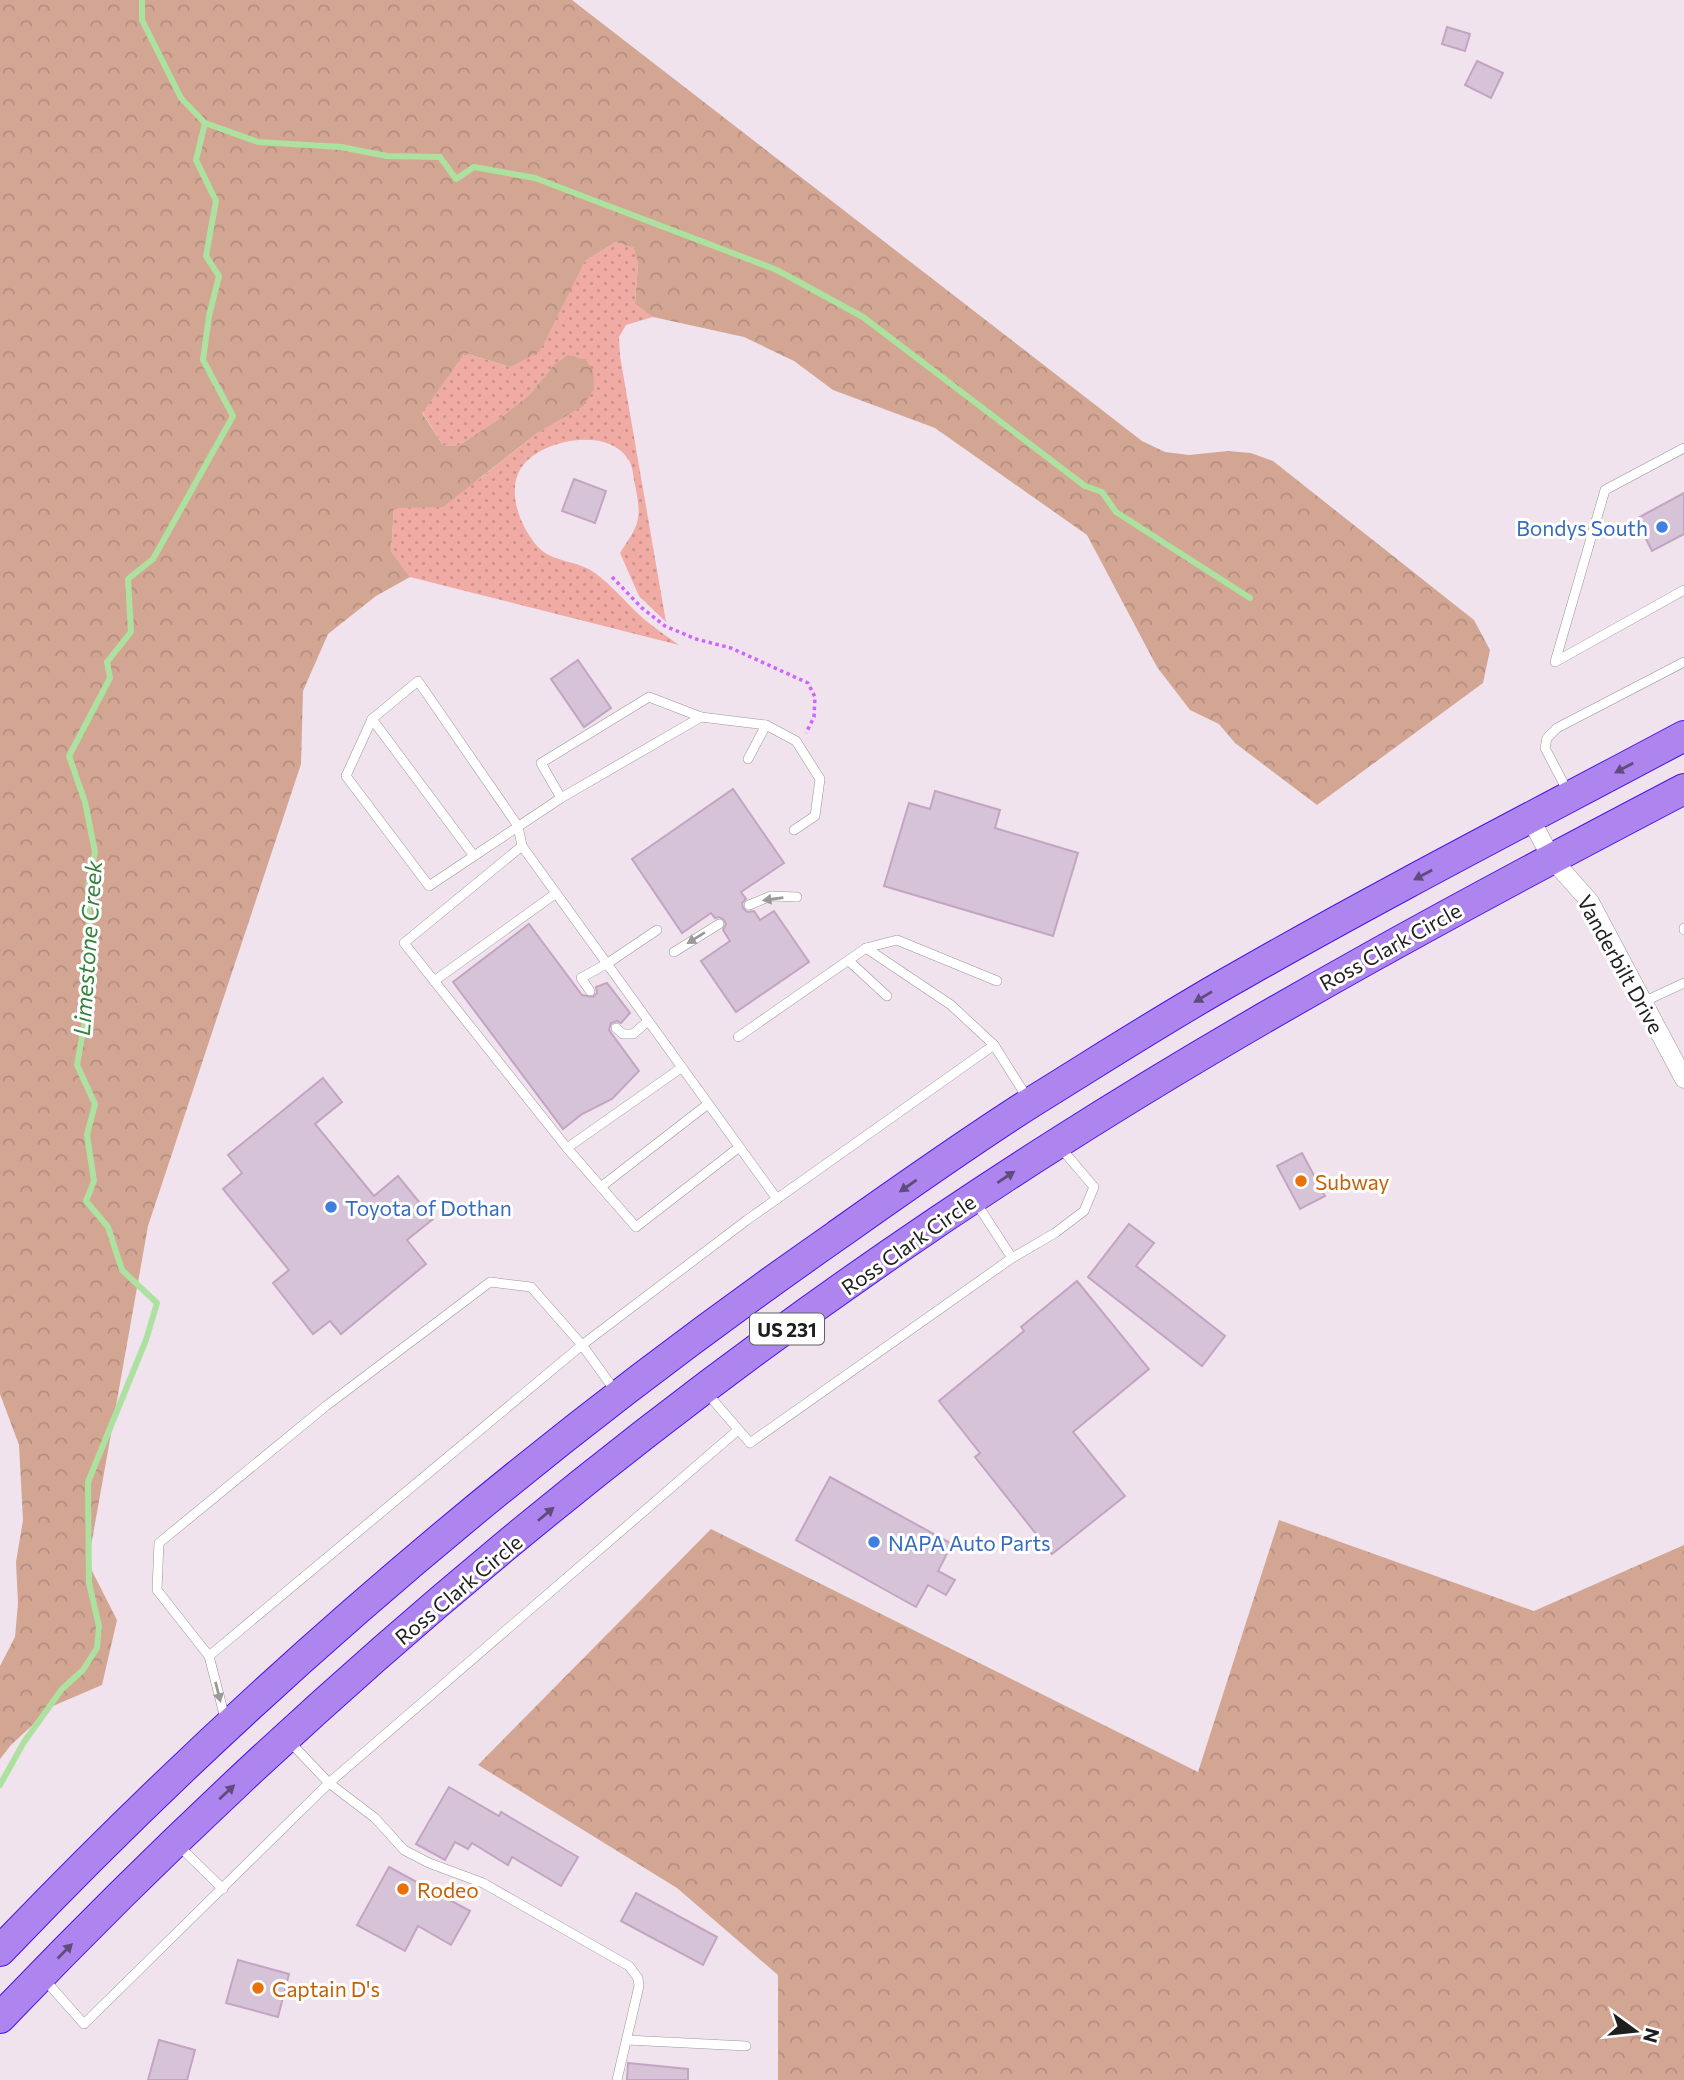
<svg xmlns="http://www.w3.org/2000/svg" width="1684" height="2080" font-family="Commissioner,sans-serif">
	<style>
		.grass { fill: url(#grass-dots) }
		.forest { fill: url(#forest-crowns) }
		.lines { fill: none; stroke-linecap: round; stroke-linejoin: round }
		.stream { stroke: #ace1a0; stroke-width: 6 }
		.building { fill: #d7c3d7; stroke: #c3a4c2; stroke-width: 2 }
		.lane-casing { stroke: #989898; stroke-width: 10 }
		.street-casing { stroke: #989898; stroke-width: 19 }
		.highway-casing { stroke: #4715e9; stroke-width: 32 }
		.path { stroke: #ce65ff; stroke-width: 3.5; stroke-dasharray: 3.5 3.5; stroke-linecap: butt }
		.lane { stroke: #fff; stroke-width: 9 }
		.street { stroke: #fff; stroke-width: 18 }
		.highway { stroke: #ae84ee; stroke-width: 30 }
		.oneway { fill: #5f4c7c }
		.oneway2 { fill: #9a9a9a }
		.shop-dot { fill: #3f7fe0; stroke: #fff; stroke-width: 2.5 }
		.food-dot { fill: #e8710a; stroke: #fff; stroke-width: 2.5 }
		.labels { text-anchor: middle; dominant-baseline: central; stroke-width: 6; stroke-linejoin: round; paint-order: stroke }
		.shield { fill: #fff; stroke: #626262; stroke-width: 2 }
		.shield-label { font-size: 19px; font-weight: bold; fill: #1e1e1e }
		.shop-label { font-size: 21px; fill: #366cbe; stroke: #fff; text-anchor: start }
		.street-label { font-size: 21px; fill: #1e1e1e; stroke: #fff }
		.food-label { font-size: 21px; fill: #c56008; stroke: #fff; text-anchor: start }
		.water-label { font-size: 23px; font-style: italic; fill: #33843a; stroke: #fff }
	</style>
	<defs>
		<pattern id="grass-dots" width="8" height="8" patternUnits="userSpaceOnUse" patternTransform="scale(1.75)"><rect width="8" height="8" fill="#efaba4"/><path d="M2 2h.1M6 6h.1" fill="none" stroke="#cc938d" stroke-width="1.8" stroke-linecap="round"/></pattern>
		<pattern id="forest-crowns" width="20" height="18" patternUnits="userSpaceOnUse" patternTransform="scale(1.75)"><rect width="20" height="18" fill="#d3a694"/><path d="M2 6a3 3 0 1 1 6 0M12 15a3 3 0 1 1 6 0" fill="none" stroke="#b58e7f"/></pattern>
	</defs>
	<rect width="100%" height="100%" fill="#f0e3ed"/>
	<path class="grass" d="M616,242L635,248L638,263L635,304L653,317L626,325L619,337L620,356L666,622L639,596L620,553C640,523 642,519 635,485C633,477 633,465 628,459C608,427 545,439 524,464C504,488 520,527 538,547C553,563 578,560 595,573C613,586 628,605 645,620C656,629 668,637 679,645L410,577L391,553L394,508L478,480L536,434L582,406L553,366L530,394L499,419L458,446L443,445L422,412L465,353L510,367L565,297L585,261Z"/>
	<g class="forest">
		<path d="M0,0H572L1142,441L1165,452L1189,455L1228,451L1251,453L1273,461L1474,620L1490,650L1483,683L1317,805L1235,743L1219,724L1190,710L1157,667L1087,535L935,428L833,390L794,361L744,337L653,317L635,304L638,263L634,248L616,242L585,261L540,351L510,367L465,353L422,413L443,445L458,446L499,419L530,394L553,366L568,355L586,360L593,371L594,389L583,406L536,434L443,507L394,508L391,552L410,577L376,596L328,634L303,691L301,764L148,1226L88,1563L117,1620L102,1685L53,1706L11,1745L0,1759V1666L15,1637L18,1603L16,1562L23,1520L19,1445L0,1394Z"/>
		<path d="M1279,1520L1534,1611L1684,1545V2080H778V1975L677,1888L478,1765L711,1529L1198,1772Z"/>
	</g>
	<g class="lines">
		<g class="stream">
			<path d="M205,123L258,142L341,147L387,156L440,157L456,179L474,167L535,178L777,270L863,317L1085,486L1102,492L1116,512L1250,598"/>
			<path d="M0,1785L24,1742L62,1689L83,1670L97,1648L99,1626L89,1583L88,1482L146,1340L157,1303L122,1270L108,1227L86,1201L94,1181L87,1135L95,1104L77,1065L86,1015L90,955L88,887L95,852L85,802L69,756L110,678L107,662L131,632L128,579L153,559L233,416L203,360L209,316L219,276L206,256L216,201L196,160L205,123L181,98L142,20V0"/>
		</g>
	</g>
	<g class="building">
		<path d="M1447,27L1470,34L1465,51L1442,44Z"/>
		<path d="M1477,61L1503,73L1491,98L1465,85Z"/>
		<path d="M574,479L606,491L595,523L562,511Z"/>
		<path d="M1684,493V534L1652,551L1636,519Z"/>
		<path d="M578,660L611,708L584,727L551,679Z"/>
		<path d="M733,789L784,863L741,892L746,899L742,903L743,908L747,912L754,911L760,920L774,911L809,962L736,1012L701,961L730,941L723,930L726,924L724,920L719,917L715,918L711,913L682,933L632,859Z"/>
		<path d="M935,791L1000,810L995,828L1078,853L1053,936L884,886L909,803L930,809Z"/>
		<path d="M529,924L582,995L593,997L597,993L596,987L607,983L630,1013L621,1023L617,1021L611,1023L609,1030L639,1071L612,1099L582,1114L563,1129L453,982Z"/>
		<path d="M323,1078L342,1102L315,1124L374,1196L398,1176L433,1219L407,1240L426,1264L341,1334L330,1321L313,1334L273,1283L289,1270L223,1189L242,1173L228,1155Z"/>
		<path d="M1302,1153L1325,1196L1300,1209L1277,1166Z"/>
		<path d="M1129,1224L1154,1243L1136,1266L1225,1336L1202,1366L1088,1277Z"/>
		<path d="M1077,1281L1149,1369L1073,1432L1125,1496L1052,1554L975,1457L980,1453L939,1401L1024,1331L1021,1327Z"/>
		<path d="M830,1477L952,1544L938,1571L955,1580L946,1595L928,1585L916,1607L796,1540Z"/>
		<path d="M449,1787L499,1816L501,1812L578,1857L561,1886L512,1857L508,1865L472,1843L468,1849L455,1842L445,1860L416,1844Z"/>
		<path d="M389,1867L470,1911L451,1945L418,1926L405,1951L357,1925Z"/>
		<path d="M636,1893L717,1937L703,1965L621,1921Z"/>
		<path d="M238,1960L289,1974L278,2017L226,2003Z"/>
		<path d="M159,2040L195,2050L187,2080H148Z"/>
		<path d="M628,2063L688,2069V2080H627Z"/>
	</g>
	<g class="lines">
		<defs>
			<g id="lane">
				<path d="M1684,448L1605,490L1555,662L1684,590"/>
				<path d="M372,719L346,776L429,886L474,856"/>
				<path d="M748,759L766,725"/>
				<path d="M1568,792L1545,748L1547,738L1557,728L1684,662"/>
				<path d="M561,798L541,763L649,697L701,717"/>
				<path d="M522,846L404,943L567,1148"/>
				<path d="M749,905L771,896L797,897"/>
				<path d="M1684,928V930"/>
				<path d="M866,948L897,940L997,981"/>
				<path d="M674,952L719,924"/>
				<path d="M849,961L887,996"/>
				<path d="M434,981L555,894"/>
				<path d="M590,991L581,978L608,963L657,930"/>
				<path d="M1643,1002L1684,983"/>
				<path d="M616,1028L623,1034H633L648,1021"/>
				<path d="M738,1037L866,948L951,1005L994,1045L1028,1099"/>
				<path d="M681,1068L567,1148L636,1227L738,1148"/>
				<path d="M602,1186L708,1104"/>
				<path d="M777,1199L522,846L518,826L418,681L372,719L474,856L561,798L701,717L766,725L796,741L820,779L815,816L794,830"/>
				<path d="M975,1201L1012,1258"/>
				<path d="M706,1392L750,1443L1012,1258L1055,1233L1084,1211L1094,1187L1060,1147"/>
				<path d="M209,1656L582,1345L747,1220L994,1045"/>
				<path d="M226,1722L209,1656L157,1590L159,1543L326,1406L490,1282L531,1287L582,1345L616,1392"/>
				<path d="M289,1741L329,1783L375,1818L404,1850L429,1863L483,1883L629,1966L638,1978L639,1986L617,2080"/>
				<path d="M179,1846L223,1889"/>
				<path d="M45,1980L84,2024L329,1783L738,1430"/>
				<path d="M627,2040L746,2046"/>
			</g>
			<path id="street" d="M1530,818L1552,859L1590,902L1684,1079"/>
			<g id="highway">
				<path d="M0,1951C253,1686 535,1446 836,1236C901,1190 967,1143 1035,1100C1103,1058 1171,1014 1241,975C1386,892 1536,815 1684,736"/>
				<path d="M0,2018C316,1687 674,1386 1061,1141C1262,1013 1472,900 1684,789"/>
			</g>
		</defs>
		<use href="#lane" class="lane-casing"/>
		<use href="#street" class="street-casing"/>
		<use href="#highway" class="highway-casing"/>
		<path class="path" d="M612,577L642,608L665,626L696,639L731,648L808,683L815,697L814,717L806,733"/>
		<use href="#lane" class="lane"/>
		<use href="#street" class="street"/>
		<use href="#highway" class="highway"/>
	</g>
	<defs><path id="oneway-solid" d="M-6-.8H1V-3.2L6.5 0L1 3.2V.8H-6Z" transform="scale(1.75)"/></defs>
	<g class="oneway">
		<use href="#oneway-solid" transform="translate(1624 768) rotate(152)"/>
		<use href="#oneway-solid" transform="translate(1423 875) rotate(152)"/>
		<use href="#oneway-solid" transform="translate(1203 997) rotate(149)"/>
		<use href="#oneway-solid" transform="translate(1006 1177) rotate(-34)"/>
		<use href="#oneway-solid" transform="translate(908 1186) rotate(145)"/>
		<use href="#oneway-solid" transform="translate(546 1514) rotate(-40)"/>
		<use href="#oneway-solid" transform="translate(227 1792) rotate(-43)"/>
		<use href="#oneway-solid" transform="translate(65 1951) rotate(-45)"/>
	</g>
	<g class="oneway2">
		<use href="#oneway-solid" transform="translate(773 899) rotate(172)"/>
		<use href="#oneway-solid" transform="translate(696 938) rotate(148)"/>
		<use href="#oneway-solid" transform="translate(218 1692) rotate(76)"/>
	</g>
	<g class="shop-dot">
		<circle cx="1662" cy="527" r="7"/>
		<circle cx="331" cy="1207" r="7"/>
		<circle cx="874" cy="1542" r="7"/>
	</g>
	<g class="food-dot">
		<circle cx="1301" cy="1181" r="7"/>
		<circle cx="403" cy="1889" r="7"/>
		<circle cx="258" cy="1988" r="7"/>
	</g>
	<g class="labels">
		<rect class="shield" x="750" y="1313.5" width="74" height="31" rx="5"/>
		<g class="shield-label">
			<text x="787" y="1329">US 231</text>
		</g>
		<g class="shop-label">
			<text x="1648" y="527" text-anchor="end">Bondys South</text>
			<text x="345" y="1207">Toyota of Dothan</text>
			<text x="888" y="1542">NAPA Auto Parts</text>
		</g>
		<g class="street-label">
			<text transform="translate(1390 946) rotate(-29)">Ross Clark Circle</text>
			<text transform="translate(1621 964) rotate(61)">Vanderbilt Drive</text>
			<text transform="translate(908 1244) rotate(-35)">Ross Clark Circle</text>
			<text transform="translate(458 1589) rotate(-40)">Ross Clark Circle</text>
		</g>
		<g class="food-label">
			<text x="1315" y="1181">Subway</text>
			<text x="417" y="1889">Rodeo</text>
			<text x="272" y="1988">Captain D's</text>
		</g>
		<g class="water-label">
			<text transform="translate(87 948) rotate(-86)">Limestone Creek</text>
		</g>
	</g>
	<g transform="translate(1635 2031) rotate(105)" stroke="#ffffff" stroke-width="5" paint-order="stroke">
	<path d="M0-5L12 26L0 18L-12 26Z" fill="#1e1e1e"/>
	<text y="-10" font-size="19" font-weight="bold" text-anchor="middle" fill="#1e1e1e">N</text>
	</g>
</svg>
